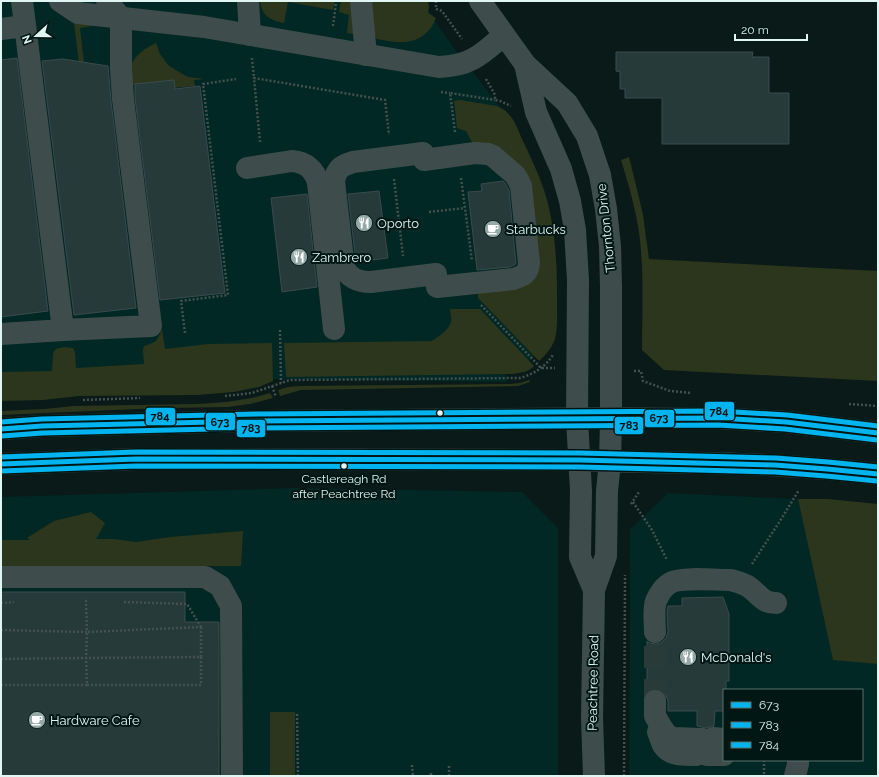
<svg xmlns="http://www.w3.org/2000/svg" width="879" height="777" font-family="Raleway,sans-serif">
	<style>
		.built { fill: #012824; fill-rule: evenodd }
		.green { fill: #2c361c }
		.building { fill: #263a3a; stroke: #3b4a4c }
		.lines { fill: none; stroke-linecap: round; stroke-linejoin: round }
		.minor-tunnel { stroke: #293b39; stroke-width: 22; stroke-dasharray: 22 11; stroke-linecap: butt }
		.path { stroke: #44514f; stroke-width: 2.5; stroke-dasharray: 2 2; stroke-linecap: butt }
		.minor { stroke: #3e4d4b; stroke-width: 22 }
		.major { stroke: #425550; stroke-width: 22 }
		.bus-1-casing { stroke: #001714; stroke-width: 8 }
		.bus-2-casing { stroke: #001714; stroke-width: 8 }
		.bus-3-casing { stroke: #001714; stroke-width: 8 }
		.bus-1 { stroke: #00b5ef; stroke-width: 5 }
		.bus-2 { stroke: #00b5ef; stroke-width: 5 }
		.bus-3 { stroke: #00b5ef; stroke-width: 5 }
		.bus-dot { fill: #e0f6f2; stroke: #001714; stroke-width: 1.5 }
		.labels { text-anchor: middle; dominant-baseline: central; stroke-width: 4; stroke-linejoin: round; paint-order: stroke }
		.bus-label { font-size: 12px; fill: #e0f6f2; stroke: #001714 }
		.poi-label { font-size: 13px; fill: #e0f6f2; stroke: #001714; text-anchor: start }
		.street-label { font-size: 13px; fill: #e0f6f2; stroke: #001714 }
		.line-badge { stroke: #001714; stroke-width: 1.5 }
		.pale-badge-label { font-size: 11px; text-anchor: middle; font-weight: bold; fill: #111 }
	</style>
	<rect width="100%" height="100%" fill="#091a18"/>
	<g class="built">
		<path d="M1,1H423L439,27L454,48L505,113L552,229L557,268V333L517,373H506L507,382L252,379L1,388Z"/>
		<path d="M294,488L522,492L558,528V776H1V497Z"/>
		<path d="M668,493L798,499L833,659L878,664V776H629L630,529ZM724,690H862V760H724Z"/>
	</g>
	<g class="green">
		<path d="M260,1H335L333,10L288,2L284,23C270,20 262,16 260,1Z"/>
		<path d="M341,1H355L356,34L347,33L349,15L339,12Z"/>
		<path d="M370,1H428L429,7L428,13L436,18C430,34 417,43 399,42C392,42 384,40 377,39L374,36Z"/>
		<path d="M74,23L98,25L80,28L84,63H79Z"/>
		<path d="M156,43L160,54L168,65L179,72L188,77L204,79L194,80L195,86L172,88L171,81L133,85C132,81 130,76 130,72C131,57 144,49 156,43Z"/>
		<path d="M460,100L497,106C512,112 516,125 522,139C530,156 538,172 544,190C555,223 557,261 557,296C557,308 558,327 555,339C552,347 546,355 539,361L478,298V292L524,284L525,186L474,146L466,131L457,128L454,101Z"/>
		<path d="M629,157L636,185L643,215L649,259L878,271V381L664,370L642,350C642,314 644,276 640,240C637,213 629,186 621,160Z"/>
		<path d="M450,309H480L534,366C529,372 520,373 512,374L286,377L284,343L432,341C438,337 449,330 451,322C452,318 450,312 450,309Z"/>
		<path d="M162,329L165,349L208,344L272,343L273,381L259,387L234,392L197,395L79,396L43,400L1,401V372L52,371L53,353L56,349L64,347L73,348L75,352L76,368L144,364L143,350L144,346C157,342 157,341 162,329Z"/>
		<path d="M529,380L530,382L518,386L301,390L280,396L278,390L288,387L299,386L510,384L520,383Z"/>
		<path d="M270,393L273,398L250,404L228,407L160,408L1,415V411L44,409L74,406L198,404L226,402L252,398Z"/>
		<path d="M798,499H828L878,504V664L833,660Z"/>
		<path d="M91,512L105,523L96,539H114L136,542L170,537L243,531L241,566H1V540H30L27,538L54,521Z"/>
		<rect x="270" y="712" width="25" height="64"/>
	</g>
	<g class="building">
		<path d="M616,52H753L752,57H769V93H789V144H662V98H625V89H620V72L616,71Z"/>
		<path d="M17,58L48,311L1,317V60Z"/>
		<path d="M63,59L108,66L111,101L136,308L74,315L42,61Z"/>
		<path d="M174,80L175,89L200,86L225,293L160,300L135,98V84Z"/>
		<path d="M503,181L505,183L509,190L516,264L510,267L477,270L468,192L482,191L481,184Z"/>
		<path d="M379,191L388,258L356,262L348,194Z"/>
		<path d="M307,194L317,287L282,292L271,198Z"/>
		<path d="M1,592H185V622H219V776H1Z"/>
		<path d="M723,597L729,614V681H726V690H724V711H715L714,726L706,728L697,726V711H668V701L666,695L662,690L655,689L649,690L647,692V641L649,643L656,644L661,643L666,638L668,632L667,612L668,606H682V598Z"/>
	</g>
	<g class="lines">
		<path class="minor-tunnel" d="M655,701V632"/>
		<g class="path">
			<path d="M436,1V9L442,11L462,39"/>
			<path d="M333,26L336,3"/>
			<path d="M252,58L254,78"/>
			<path d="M486,79L495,95V100L500,101L511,106"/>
			<path d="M441,92L450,93"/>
			<path d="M455,132L450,93L495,100"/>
			<path d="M260,142L254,78L385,100L389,135"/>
			<path d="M461,178L472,261"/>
			<path d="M394,179L403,256"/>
			<path d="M429,212L465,208"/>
			<path d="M481,305L541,368H555"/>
			<path d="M280,330L281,383"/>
			<path d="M185,333L181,301L228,295L203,84L236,79"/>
			<path d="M634,371H641L643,381L670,391L692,393"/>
			<path d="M272,386L276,397"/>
			<path d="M225,396L252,393L290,380L520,378C534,374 545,367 553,355"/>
			<path d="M83,400L140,398"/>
			<path d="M849,404L878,406"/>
			<path d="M633,502L652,530L667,560"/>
			<path d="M631,504L639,492"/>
			<path d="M752,564L780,521L799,490"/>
			<path d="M124,602L187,604L201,627"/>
			<path d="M1,603L14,602"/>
			<path d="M201,627V657L86,658L87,632Z"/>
			<path d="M1,630L87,632L86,601H85"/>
			<path d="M1,659L86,658L87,685H1"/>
			<path d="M87,685H201V657"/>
			<path d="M297,714L298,776"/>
			<path d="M764,760V776"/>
			<path d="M412,765L413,776"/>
			<path d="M431,773V776"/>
			<path d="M449,776V765"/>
			<path d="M624,776L625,575"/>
		</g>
		<g class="minor">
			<path d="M60,1L78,13L204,27L439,67C471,66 482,54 504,35"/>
			<path d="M248,1L250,35"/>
			<path d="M361,1L366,55"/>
			<path d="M480,1L525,64L567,103L587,136L600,175L606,209L610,246L611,287V419L610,462L607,491L606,556L594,590L592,718L594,776"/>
			<path d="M1,29L25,26"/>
			<path d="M525,64L536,112L561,169L570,201L575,230L578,280L577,419L581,491L580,557L594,590"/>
			<path d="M423,153L353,162C341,166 337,168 334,181L344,268C350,279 359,282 371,282L436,274"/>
			<path d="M424,160L475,153L488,154L493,156L515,175L518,180L521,186L529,263C528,274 523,276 513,279L437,287"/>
			<path d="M247,168L292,161C306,162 315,170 318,183L334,329"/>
			<path d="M63,330L151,326L123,99L121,69V18L107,1"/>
			<path d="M1,334L63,330L22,1"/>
			<path d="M1,577H205L220,586L231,606L232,776"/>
			<path d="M655,632C655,622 653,610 656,601C659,594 665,585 672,582C684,577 716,580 731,580C737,582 743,583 749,587C759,594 762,603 776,603"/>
			<path d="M655,701V716L662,728L667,735L674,738L702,739"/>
			<path d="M658,732C660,736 661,741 663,745C670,756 684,755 696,755"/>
			<path d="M713,738L724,739"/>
			<path d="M707,755H724"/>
			<path d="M795,776L798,764V760"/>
		</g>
		<g class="major">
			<path d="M1,429L42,426L256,421L644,418H718L786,422L878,433"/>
			<path d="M1,464L136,459H271L580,460C634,463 687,462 741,464C787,465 833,469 878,474"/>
		</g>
		<defs>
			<g id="bus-1">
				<path d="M1,429L42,426L256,421L718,418L786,422L878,433"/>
				<path d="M1,464L136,459L580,460L775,465L827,469L878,474"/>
			</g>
			<g id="bus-2">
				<path d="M2,436L42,433L256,428L718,425L785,429L877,440"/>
				<path d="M1,471L136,466L580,467L775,472L826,476L877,481"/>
			</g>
			<g id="bus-3">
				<path d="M1,422L42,419L256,414L718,411L787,415L878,426"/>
				<path d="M1,457L136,452L580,453L776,458L828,462L878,467"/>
			</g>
		</defs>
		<use href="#bus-1" class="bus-1-casing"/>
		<use href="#bus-2" class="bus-2-casing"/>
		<use href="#bus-3" class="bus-3-casing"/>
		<use href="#bus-1" class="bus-1"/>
		<use href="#bus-2" class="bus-2"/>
		<use href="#bus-3" class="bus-3"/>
	</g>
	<defs>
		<symbol id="restaurant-disc" viewBox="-11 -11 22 22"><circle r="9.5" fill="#95a9a6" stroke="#001714"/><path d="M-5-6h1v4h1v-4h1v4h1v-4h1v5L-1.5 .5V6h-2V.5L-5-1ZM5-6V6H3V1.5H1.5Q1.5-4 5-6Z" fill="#fff"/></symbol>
		<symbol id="cafe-disc" viewBox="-11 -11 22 22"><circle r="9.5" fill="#95a9a6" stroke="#001714"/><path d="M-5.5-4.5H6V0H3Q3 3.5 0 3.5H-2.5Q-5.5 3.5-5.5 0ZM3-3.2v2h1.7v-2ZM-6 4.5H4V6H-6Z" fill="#fff"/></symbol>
	</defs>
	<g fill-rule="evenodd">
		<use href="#restaurant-disc" x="354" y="213" width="20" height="20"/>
		<use href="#cafe-disc" x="483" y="219" width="20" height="20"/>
		<use href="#restaurant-disc" x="289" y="247" width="20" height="20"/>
		<use href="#restaurant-disc" x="678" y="647" width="20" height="20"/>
		<use href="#cafe-disc" x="27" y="710" width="20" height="20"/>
	</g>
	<g class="bus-dot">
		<circle cx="440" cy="413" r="3.5"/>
		<circle cx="344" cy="466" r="3.5"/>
	</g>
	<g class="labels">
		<g class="bus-label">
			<text x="344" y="479">Castlereagh Rd<tspan x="344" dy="15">after Peachtree Rd</tspan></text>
		</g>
		<g class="poi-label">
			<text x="377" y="223">Oporto</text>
			<text x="506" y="229">Starbucks</text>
			<text x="312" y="257">Zambrero</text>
			<text x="701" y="657">McDonald's</text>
			<text x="50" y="720">Hardware Cafe</text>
		</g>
		<g class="street-label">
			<text transform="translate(606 228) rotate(-96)">Thornton Drive</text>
			<text transform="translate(593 683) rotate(-89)">Peachtree Road</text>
		</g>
	</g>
	<g class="line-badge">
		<rect x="704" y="401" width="31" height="20" rx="4" fill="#00b5ef"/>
		<rect x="145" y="407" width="31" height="19" rx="4" fill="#00b5ef"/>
		<rect x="644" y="409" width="31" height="19" rx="4" fill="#00b5ef"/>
		<rect x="205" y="412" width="31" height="19" rx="4" fill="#00b5ef"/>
		<rect x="614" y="416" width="30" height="19" rx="4" fill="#00b5ef"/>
		<rect x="236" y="419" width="30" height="19" rx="4" fill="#00b5ef"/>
	</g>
	<g class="pale-badge-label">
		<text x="719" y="415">784</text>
		<text x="160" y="420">784</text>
		<text x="659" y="422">673</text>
		<text x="220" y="426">673</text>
		<text x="629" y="429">783</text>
		<text x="251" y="432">783</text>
	</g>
	<rect width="879" height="777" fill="none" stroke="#e0f6f2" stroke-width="4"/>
	<rect x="723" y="689" width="140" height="72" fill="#001714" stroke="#5a706d"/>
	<rect x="731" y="702" width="20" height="6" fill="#00b5ef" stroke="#5a706d"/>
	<text x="759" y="709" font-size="12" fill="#e0f6f2">673</text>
	<rect x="731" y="722" width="20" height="6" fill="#00b5ef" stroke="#5a706d"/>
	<text x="759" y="729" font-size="12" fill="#e0f6f2">783</text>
	<rect x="731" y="742" width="20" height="6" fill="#00b5ef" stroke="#5a706d"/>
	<text x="759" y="749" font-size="12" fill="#e0f6f2">784</text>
	<g transform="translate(36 36) rotate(249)" stroke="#001714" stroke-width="3" paint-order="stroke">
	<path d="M0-3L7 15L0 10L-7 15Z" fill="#e0f6f2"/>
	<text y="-6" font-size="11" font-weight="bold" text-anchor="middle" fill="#e0f6f2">N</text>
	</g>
	<path d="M735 34v6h72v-6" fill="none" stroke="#e0f6f2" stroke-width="2"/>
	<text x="741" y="34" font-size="12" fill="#e0f6f2" stroke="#001714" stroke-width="3" paint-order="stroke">20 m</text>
</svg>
